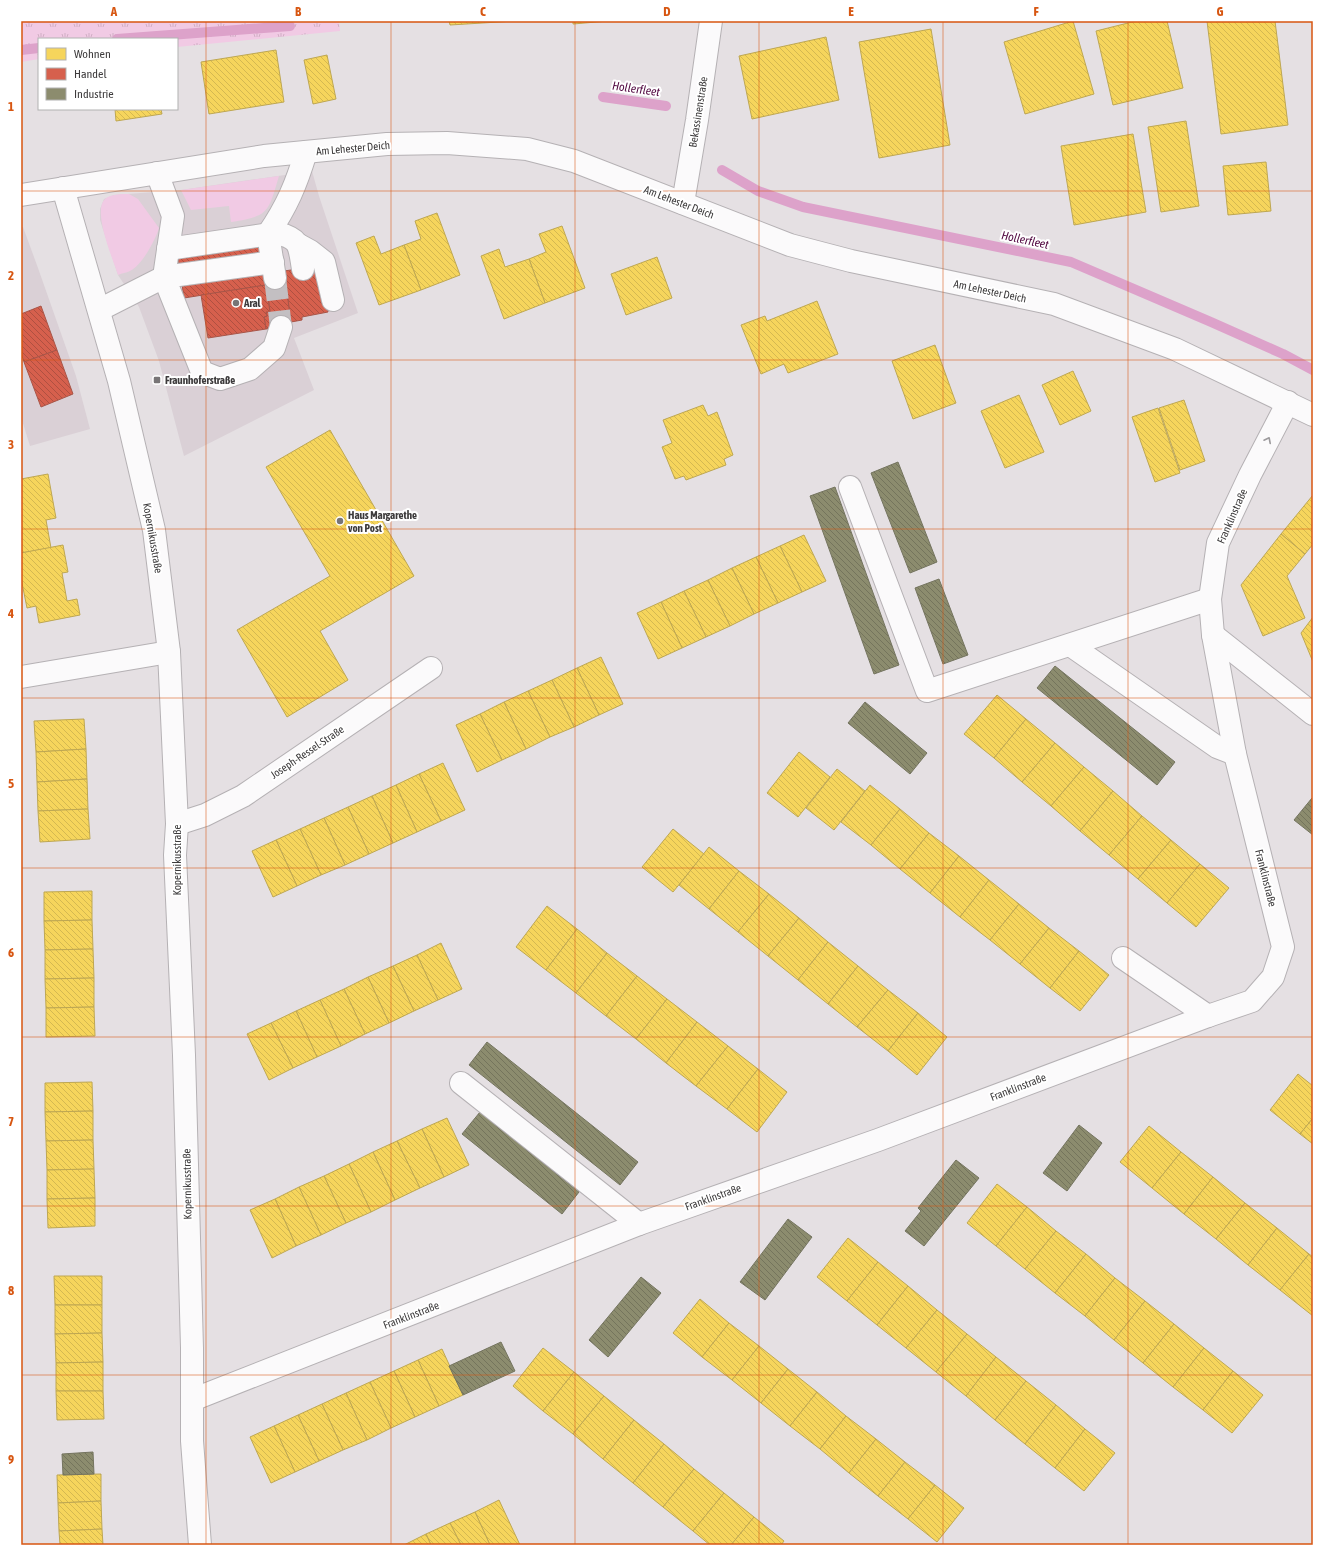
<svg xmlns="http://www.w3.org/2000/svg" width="1334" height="1566" font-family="'Asap Condensed',sans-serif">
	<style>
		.built { fill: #dad0d6 }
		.grass { fill: #f1cae4 }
		.park { fill: url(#park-tufts) }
		.homes { fill: url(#homes-back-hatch); stroke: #bea752 }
		.shops { fill: url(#shops-back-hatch); stroke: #a85548 }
		.industry { fill: url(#industry-back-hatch); stroke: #74745f }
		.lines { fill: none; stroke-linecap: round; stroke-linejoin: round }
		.stream { stroke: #dda2ca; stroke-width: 10 }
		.minor-tunnel { stroke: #c3bfc2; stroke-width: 22; stroke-dasharray: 22 11; stroke-linecap: butt }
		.minor-casing { stroke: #b5b1b4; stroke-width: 24 }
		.minor { stroke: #fbfafb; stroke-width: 22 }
		.oneway { stroke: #9c9a9c }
		.grid { fill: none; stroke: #d75611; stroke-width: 1; stroke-opacity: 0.55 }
		.poi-dot { fill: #787576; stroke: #fff; stroke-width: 1.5 }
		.labels { text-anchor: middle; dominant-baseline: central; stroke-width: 4; stroke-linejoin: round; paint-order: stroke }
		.street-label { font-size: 11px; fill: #3d3b3c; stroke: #fff }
		.poi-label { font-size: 11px; font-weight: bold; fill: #3d3b3c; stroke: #fff; text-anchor: start }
		.water-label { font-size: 12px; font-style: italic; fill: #510740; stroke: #fff }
		.neatline { fill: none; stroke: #d75611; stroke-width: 1.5 }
		.grid-label { font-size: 13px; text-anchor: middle; font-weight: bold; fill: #d75611 }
	</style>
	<defs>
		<pattern id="park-tufts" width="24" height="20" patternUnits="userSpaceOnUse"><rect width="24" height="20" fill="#f1cae4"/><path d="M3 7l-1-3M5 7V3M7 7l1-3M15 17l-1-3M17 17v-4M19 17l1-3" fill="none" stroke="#d0aec4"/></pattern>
		<pattern id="homes-back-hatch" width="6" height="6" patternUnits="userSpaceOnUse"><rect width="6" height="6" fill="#f6d55c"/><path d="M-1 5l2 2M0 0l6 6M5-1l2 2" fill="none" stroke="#d4b851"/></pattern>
		<pattern id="shops-back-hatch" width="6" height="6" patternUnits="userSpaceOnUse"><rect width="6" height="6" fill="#d6604d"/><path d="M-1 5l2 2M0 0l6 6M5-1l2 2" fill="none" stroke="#af5041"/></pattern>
		<pattern id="industry-back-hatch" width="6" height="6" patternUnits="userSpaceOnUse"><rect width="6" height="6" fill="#8c8c6e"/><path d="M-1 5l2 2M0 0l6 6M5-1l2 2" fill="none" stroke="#74745c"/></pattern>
	</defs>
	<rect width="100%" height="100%" fill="#e5e0e3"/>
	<g class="built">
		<path d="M312,171L319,196L358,313L294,338L314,390L184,456L159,361L139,307L118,275L100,220V209L104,199L114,195L181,190Z"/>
		<path d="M21,227H23L38,268L76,376L90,429L30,446L21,417Z"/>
	</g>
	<g class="grass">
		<path d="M279,176C268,212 270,216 231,222L229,206L191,210L181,190Z"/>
		<path d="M129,194L138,199L159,228C155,241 142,265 130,271C126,273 122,273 118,275C113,259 92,211 105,199C111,194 121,194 129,194Z"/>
	</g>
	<path class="park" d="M21,21H339L340,31L177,47V39H39V59L21,62Z"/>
	<g class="homes">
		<path d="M449,21H515L450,25Z"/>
		<path d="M573,21H608L573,24Z"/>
		<path d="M1073,21L1094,94L1025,114L1004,42Z"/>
		<path d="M1136,21H1167L1183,88L1113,105L1096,31Z"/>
		<path d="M1207,21H1275L1288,125L1221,134Z"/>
		<path d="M931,29L950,145L879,158L859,42Z"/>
		<path d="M826,37L839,100L752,119L739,56Z"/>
		<path d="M276,50L284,102L209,114L201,62Z"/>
		<path d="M327,55L336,99L313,104L304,60Z"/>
		<path d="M115,109H161L162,114L116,121Z"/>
		<path d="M1186,121L1199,206L1161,212L1148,127Z"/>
		<path d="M1133,134L1146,212L1074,225L1061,146Z"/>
		<path d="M1266,162L1271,211L1228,215L1223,166Z"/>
		<path d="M437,213L460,275L421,290L404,245L421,239L415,221Z"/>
		<path d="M562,226L585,288L545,303L529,259L546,252L539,234Z"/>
		<path d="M374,236L381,254L404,245L421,290L379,305L356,243Z"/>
		<path d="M499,249L505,267L529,259L545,303L504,319L481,256Z"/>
		<path d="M657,257L672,298L626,315L611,274Z"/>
		<path d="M817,301L838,354L788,373L784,364L761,374L741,325L765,316L767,321Z"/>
		<path d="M935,345L956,403L913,419L892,361Z"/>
		<path d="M1073,371L1091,411L1060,425L1042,385Z"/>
		<path d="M1019,395L1044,452L1005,468L981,411Z"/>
		<path d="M1184,400L1205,461L1180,470L1159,408Z"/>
		<path d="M703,405L708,416L717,412L733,455L724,459L726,465L686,480L684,476L675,479L662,447L672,443L663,420Z"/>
		<path d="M1158,408L1180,473L1155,482L1132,417Z"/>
		<path d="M330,430L414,576L320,631L348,680L287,717L237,630L330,576L266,467Z"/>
		<path d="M48,474L56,518L46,520L51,548L21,553V479Z"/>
		<path d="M1313,495V544L1305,554L1281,534Z"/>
		<path d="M1281,534L1305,554L1287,576L1305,618L1263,636L1241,585Z"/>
		<path d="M804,535L826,581L802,592L780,546Z"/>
		<path d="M63,545L68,572L62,573L67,601L77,599L80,615L39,623L36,606L27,608L21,578V553Z"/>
		<path d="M780,546L802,592L778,603L756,557Z"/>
		<path d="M756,557L778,603L754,614L732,568Z"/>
		<path d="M732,568L754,614L730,626L708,580Z"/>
		<path d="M708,580L730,626L706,637L684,591Z"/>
		<path d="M684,591L706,637L682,648L661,602Z"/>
		<path d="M661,602L682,648L658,659L637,613Z"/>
		<path d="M1313,617V662L1301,633Z"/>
		<path d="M601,657L623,704L599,715L577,668Z"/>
		<path d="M577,668L599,715L574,727L552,680Z"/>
		<path d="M552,680L574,727L550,737L528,691Z"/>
		<path d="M528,691L550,737L526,749L504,702Z"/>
		<path d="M997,695L1026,719L994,758L964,734Z"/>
		<path d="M504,702L526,749L502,760L480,714Z"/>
		<path d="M480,714L502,760L477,772L456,725Z"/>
		<path d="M84,719L86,749L36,752L34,721Z"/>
		<path d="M1026,719L1055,743L1022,782L994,758Z"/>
		<path d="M1055,743L1084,767L1051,806L1022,782Z"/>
		<path d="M86,749L87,779L37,782L36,752Z"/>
		<path d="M799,752L830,777L798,817L767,793Z"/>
		<path d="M443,763L465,810L441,821L419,774Z"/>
		<path d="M1084,767L1113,791L1080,831L1051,806Z"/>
		<path d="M837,769L865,791L834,830L806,808Z"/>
		<path d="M419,774L441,821L417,832L396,785Z"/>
		<path d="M87,779L88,809L38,811L37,782Z"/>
		<path d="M396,785L417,832L393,843L372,796Z"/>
		<path d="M870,785L900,809L871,845L841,822Z"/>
		<path d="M1113,791L1142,816L1109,855L1080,831Z"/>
		<path d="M372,796L393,843L369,854L348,807Z"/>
		<path d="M348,807L369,854L345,865L324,818Z"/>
		<path d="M88,809L90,839L40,842L38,811Z"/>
		<path d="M900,809L929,833L900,869L871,845Z"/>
		<path d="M1142,816L1171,840L1138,879L1109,855Z"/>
		<path d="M324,818L345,865L321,875L300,829Z"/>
		<path d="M300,829L321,875L297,886L276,840Z"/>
		<path d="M673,829L704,854L673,892L642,867Z"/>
		<path d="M929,833L959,856L930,893L900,869Z"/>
		<path d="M276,840L297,886L273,897L252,851Z"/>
		<path d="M1171,840L1200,864L1167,903L1138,879Z"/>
		<path d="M709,847L739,871L709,909L679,885Z"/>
		<path d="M959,856L989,880L960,917L930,893Z"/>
		<path d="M1200,864L1229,888L1196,927L1167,903Z"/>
		<path d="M739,871L769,894L738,932L709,909Z"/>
		<path d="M989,880L1019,904L990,940L960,917Z"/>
		<path d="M92,891V920L44,921V892Z"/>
		<path d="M769,894L799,918L768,956L738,932Z"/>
		<path d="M1019,904L1049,928L1020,964L990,940Z"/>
		<path d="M547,906L577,929L546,970L516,947Z"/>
		<path d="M799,918L828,942L798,980L768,956Z"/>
		<path d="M92,920L93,949L45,950L44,921Z"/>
		<path d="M1049,928L1079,951L1050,988L1020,964Z"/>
		<path d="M577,929L607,953L576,993L546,970Z"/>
		<path d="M828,942L858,966L828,1004L798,980Z"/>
		<path d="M441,943L462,989L438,1000L417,955Z"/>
		<path d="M93,949L94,978L45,979V950Z"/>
		<path d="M1079,951L1109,975L1080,1011L1050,988Z"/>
		<path d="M607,953L637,976L606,1016L576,993Z"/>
		<path d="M417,955L438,1000L414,1011L393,966Z"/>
		<path d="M393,966L414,1011L389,1023L368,977Z"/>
		<path d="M858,966L888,990L857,1027L828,1004Z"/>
		<path d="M637,976L667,999L636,1039L606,1016Z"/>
		<path d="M368,977L389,1023L365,1034L344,989Z"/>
		<path d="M94,978V1007L46,1008L45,979Z"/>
		<path d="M344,989L365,1034L341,1046L320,1000Z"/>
		<path d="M888,990L918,1013L888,1051L857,1027Z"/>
		<path d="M667,999L697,1022L666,1063L636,1039Z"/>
		<path d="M320,1000L341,1046L317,1057L296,1011Z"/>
		<path d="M94,1007L95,1036L46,1037V1008Z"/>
		<path d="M296,1011L317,1057L293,1068L271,1023Z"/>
		<path d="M918,1013L947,1037L917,1075L888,1051Z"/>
		<path d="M697,1022L728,1046L696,1086L666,1063Z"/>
		<path d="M271,1023L293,1068L269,1080L247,1034Z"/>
		<path d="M728,1046L758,1069L727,1109L696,1086Z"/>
		<path d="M758,1069L787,1092L757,1132L727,1109Z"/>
		<path d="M1298,1074L1313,1086V1118L1300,1134L1270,1110Z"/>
		<path d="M92,1082L93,1111L45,1112V1083Z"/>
		<path d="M93,1111V1140L46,1141L45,1112Z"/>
		<path d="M447,1118L469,1165L444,1177L422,1129Z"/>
		<path d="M1313,1118V1144L1300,1134Z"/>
		<path d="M1149,1126L1181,1152L1152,1188L1120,1162Z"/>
		<path d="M422,1129L444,1177L420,1188L397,1141Z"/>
		<path d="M93,1140L94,1169L47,1170L46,1141Z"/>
		<path d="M397,1141L420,1188L395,1200L373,1152Z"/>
		<path d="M373,1152L395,1200L371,1212L349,1164Z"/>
		<path d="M1181,1152L1213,1177L1184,1214L1152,1188Z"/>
		<path d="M349,1164L371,1212L346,1223L324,1176Z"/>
		<path d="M94,1169L95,1198L47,1199V1170Z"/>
		<path d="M324,1176L346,1223L321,1235L299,1187Z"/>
		<path d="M1213,1177L1245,1203L1216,1239L1184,1214Z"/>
		<path d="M997,1184L1027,1207L996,1246L967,1223Z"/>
		<path d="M299,1187L321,1235L296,1246L275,1199Z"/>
		<path d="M95,1198V1226L48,1228L47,1199Z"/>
		<path d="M275,1199L296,1246L272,1258L250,1210Z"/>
		<path d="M1245,1203L1277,1228L1248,1265L1216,1239Z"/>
		<path d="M1027,1207L1056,1231L1025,1269L996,1246Z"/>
		<path d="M1277,1228L1309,1254L1280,1290L1248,1265Z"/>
		<path d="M1056,1231L1086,1254L1055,1293L1025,1269Z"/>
		<path d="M848,1238L878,1262L847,1301L817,1277Z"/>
		<path d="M1086,1254L1115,1278L1085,1316L1055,1293Z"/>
		<path d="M1309,1254L1313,1257V1316L1280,1290Z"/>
		<path d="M878,1262L908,1286L877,1325L847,1301Z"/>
		<path d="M54,1276H102V1305H55Z"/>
		<path d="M1115,1278L1145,1301L1114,1340L1085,1316Z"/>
		<path d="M908,1286L937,1310L906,1348L877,1325Z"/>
		<path d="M700,1299L729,1323L702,1357L673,1333Z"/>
		<path d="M1145,1301L1174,1324L1143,1363L1114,1340Z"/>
		<path d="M55,1305H102V1333L55,1334Z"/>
		<path d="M937,1310L967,1334L936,1372L906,1348Z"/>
		<path d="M729,1323L759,1346L732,1380L702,1357Z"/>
		<path d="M1174,1324L1204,1348L1173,1387L1143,1363Z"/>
		<path d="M102,1333L103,1362L56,1363L55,1334Z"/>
		<path d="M967,1334L996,1357L966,1396L936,1372Z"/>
		<path d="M759,1346L788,1369L761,1403L732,1380Z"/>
		<path d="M543,1348L574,1372L543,1411L513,1386Z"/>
		<path d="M1204,1348L1233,1371L1203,1410L1173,1387Z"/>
		<path d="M442,1349L463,1395L439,1406L418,1360Z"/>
		<path d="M996,1357L1026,1381L995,1420L966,1396Z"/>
		<path d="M418,1360L439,1406L415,1417L394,1371Z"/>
		<path d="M103,1362V1391H56V1363Z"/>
		<path d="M788,1369L817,1392L790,1426L761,1403Z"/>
		<path d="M394,1371L415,1417L391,1428L370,1382Z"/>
		<path d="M1233,1371L1263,1395L1232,1433L1203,1410Z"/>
		<path d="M574,1372L604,1396L573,1434L543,1411Z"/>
		<path d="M1026,1381L1056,1405L1025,1444L995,1420Z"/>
		<path d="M370,1382L391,1428L367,1440L346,1393Z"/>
		<path d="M56,1391H103L104,1419L57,1420Z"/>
		<path d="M817,1392L846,1416L820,1449L790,1426Z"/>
		<path d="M346,1393L367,1440L343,1450L322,1404Z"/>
		<path d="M604,1396L634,1420L603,1459L573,1434Z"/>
		<path d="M322,1404L343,1450L319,1461L298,1415Z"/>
		<path d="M1056,1405L1085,1429L1055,1468L1025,1444Z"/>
		<path d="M298,1415L319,1461L295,1472L274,1426Z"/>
		<path d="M846,1416L876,1439L849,1473L820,1449Z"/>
		<path d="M634,1420L664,1444L633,1483L603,1459Z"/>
		<path d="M274,1426L295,1472L271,1483L250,1437Z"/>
		<path d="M1085,1429L1115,1453L1084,1491L1055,1468Z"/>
		<path d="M876,1439L905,1462L878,1496L849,1473Z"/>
		<path d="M664,1444L694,1469L663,1507L633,1483Z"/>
		<path d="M905,1462L935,1485L908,1519L878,1496Z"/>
		<path d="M694,1469L724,1493L693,1531L663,1507Z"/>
		<path d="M101,1474V1501L58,1503L57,1475Z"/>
		<path d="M935,1485L964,1508L937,1542L908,1519Z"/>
		<path d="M724,1493L754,1517L731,1545H710L693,1531Z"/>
		<path d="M499,1500L520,1545H490L475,1512Z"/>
		<path d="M101,1501L102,1529L59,1531L58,1503Z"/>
		<path d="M475,1512L490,1545H461L450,1523Z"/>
		<path d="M754,1517L784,1541L781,1545H731Z"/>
		<path d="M450,1523L461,1545H431L426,1534Z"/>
		<path d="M102,1529L103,1545H60L59,1531Z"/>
		<path d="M426,1534L431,1545H404Z"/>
	</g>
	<g class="shops">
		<path d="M260,231L266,285L184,298L176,243Z"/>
		<path d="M319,266L328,312L302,317V320L291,322V325L289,326L287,316H290L284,271Z"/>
		<path d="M285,276L290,316H287L289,326L266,329L264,317L267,316L266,312H270L266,279Z"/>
		<path d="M266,285L270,312H266L267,316L264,317L266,329L208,338L201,295Z"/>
		<path d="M41,306L57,350L24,362L21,353V314Z"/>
		<path d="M57,350L73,394L41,407L24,362Z"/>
	</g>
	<g class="industry">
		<path d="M898,462L937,562L910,573L871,473Z"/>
		<path d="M835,487L899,665L874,674L810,496Z"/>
		<path d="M939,579L968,655L943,664L915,588Z"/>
		<path d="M1055,666L1175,762L1157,785L1037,688Z"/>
		<path d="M865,702L927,753L910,774L848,723Z"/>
		<path d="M1312,798L1313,799V835L1294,820Z"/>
		<path d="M487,1042L638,1162L620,1185L469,1065Z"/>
		<path d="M480,1112L579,1192L562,1214L462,1134Z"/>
		<path d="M1079,1125L1102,1143L1067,1191L1043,1173Z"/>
		<path d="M956,1160L979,1178L924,1246L905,1231L921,1211L918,1208Z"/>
		<path d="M788,1219L812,1237L765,1300L740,1282Z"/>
		<path d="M641,1277L661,1293L608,1357L589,1340Z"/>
		<path d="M501,1342L515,1371L463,1395L449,1366Z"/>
		<path d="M93,1452L94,1474L63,1475L62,1454Z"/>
	</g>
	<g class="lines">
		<g class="stream">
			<path d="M117,39L290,26"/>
			<path d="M21,50L39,48"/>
			<path d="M603,97L666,106"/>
			<path d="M722,170L758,191L803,207L1071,262L1211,322L1283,354L1313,370"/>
		</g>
		<path class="minor-tunnel" d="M275,278L281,327"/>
		<defs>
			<g id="minor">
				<path d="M63,188L119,381L154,530L169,652L177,824L175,855L184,1055L192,1348V1441L200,1545"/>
				<path d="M21,195L264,156L387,144L447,143L527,149L574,161L790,245L851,261L1054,304L1175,349L1313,415"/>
				<path d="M683,203L697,120L711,21"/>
				<path d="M299,245L310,251L324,262L333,300"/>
				<path d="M168,249L277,233C301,239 299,246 303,269"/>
				<path d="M273,262L164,277L202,372L220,379L250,369L274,348L281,327"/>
				<path d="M275,278L268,234C287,206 296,185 306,152"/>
				<path d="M99,310L164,277L173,216L157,173"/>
				<path d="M850,487L927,691L1210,599"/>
				<path d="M1213,635L1313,714"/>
				<path d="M1070,645L1217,747L1235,754"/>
				<path d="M21,677L169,652"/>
				<path d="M177,824L205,815L243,796L431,668"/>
				<path d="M1123,958L1208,1016"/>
				<path d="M461,1083L639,1224"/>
				<path d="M192,1400L639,1224L878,1140L1208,1016L1252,1001L1273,977L1283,947L1235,754L1213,635L1210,599L1218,543L1250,475L1288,402"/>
			</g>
		</defs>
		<use href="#minor" class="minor-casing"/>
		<use href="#minor" class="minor"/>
	</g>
	<defs><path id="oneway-chevron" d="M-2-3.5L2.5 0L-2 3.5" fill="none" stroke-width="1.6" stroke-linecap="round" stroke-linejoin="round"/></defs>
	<use class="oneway" href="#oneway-chevron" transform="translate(1268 440) rotate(-63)"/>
	<path class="grid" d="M206,21V1545M391,21V1545M575,21V1545M759,21V1545M943,21V1545M1128,21V1545M21,191H1313M21,360H1313M21,529H1313M21,698H1313M21,868H1313M21,1037H1313M21,1206H1313M21,1375H1313"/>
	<g class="poi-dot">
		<circle cx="236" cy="303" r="4"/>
		<rect x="153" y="376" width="8" height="8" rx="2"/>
		<circle cx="340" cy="521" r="4"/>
	</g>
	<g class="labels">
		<g class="street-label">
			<text transform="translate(698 112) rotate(-81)">Bekassinenstraße</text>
			<text transform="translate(353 148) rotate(-5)">Am Lehester Deich</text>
			<text transform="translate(679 202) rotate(21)">Am Lehester Deich</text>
			<text transform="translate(990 291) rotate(12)">Am Lehester Deich</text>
			<text transform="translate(1232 516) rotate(-66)">Franklinstraße</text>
			<text transform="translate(153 538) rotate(80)">Kopernikusstraße</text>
			<text transform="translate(307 752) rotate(-34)">Joseph-Ressel-Straße</text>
			<text transform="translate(177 860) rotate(-90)">Kopernikusstraße</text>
			<text transform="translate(1266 878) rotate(76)">Franklinstraße</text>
			<text transform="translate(1018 1087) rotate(-21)">Franklinstraße</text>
			<text transform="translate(187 1184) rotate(-91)">Kopernikusstraße</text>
			<text transform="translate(713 1197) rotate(-20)">Franklinstraße</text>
			<text transform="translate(411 1315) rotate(-21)">Franklinstraße</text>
		</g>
		<g class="poi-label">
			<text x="244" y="303">Aral</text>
			<text x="165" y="380">Fraunhoferstraße</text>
			<text x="348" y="515">Haus Margarethe<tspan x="348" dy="13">von Post</tspan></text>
		</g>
		<g class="water-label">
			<text transform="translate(636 89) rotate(8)">Hollerfleet</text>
			<text transform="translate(1025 240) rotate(12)">Hollerfleet</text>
		</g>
	</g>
	<rect width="1334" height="1566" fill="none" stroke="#ffffff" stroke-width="44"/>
	<rect x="38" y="38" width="140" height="72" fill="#ffffff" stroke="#b1b1b1"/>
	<rect x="46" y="48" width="20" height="12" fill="#f6d55c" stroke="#b1b1b1"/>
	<text x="74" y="58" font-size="12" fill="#3d3b3c">Wohnen</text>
	<rect x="46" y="68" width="20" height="12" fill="#d6604d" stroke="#b1b1b1"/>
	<text x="74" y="78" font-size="12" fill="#3d3b3c">Handel</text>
	<rect x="46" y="88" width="20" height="12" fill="#8c8c6e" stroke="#b1b1b1"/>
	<text x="74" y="98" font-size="12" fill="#3d3b3c">Industrie</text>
	<rect x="22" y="22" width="1290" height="1522" class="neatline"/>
	<g class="grid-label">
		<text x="114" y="16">A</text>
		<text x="298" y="16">B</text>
		<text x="483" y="16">C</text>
		<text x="667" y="16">D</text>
		<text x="851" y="16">E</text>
		<text x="1036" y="16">F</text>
		<text x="1220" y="16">G</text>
		<text x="11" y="111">1</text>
		<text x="11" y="280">2</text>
		<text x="11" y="449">3</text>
		<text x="11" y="618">4</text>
		<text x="11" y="788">5</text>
		<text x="11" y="957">6</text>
		<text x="11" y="1126">7</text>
		<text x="11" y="1295">8</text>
		<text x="11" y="1464">9</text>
	</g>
</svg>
